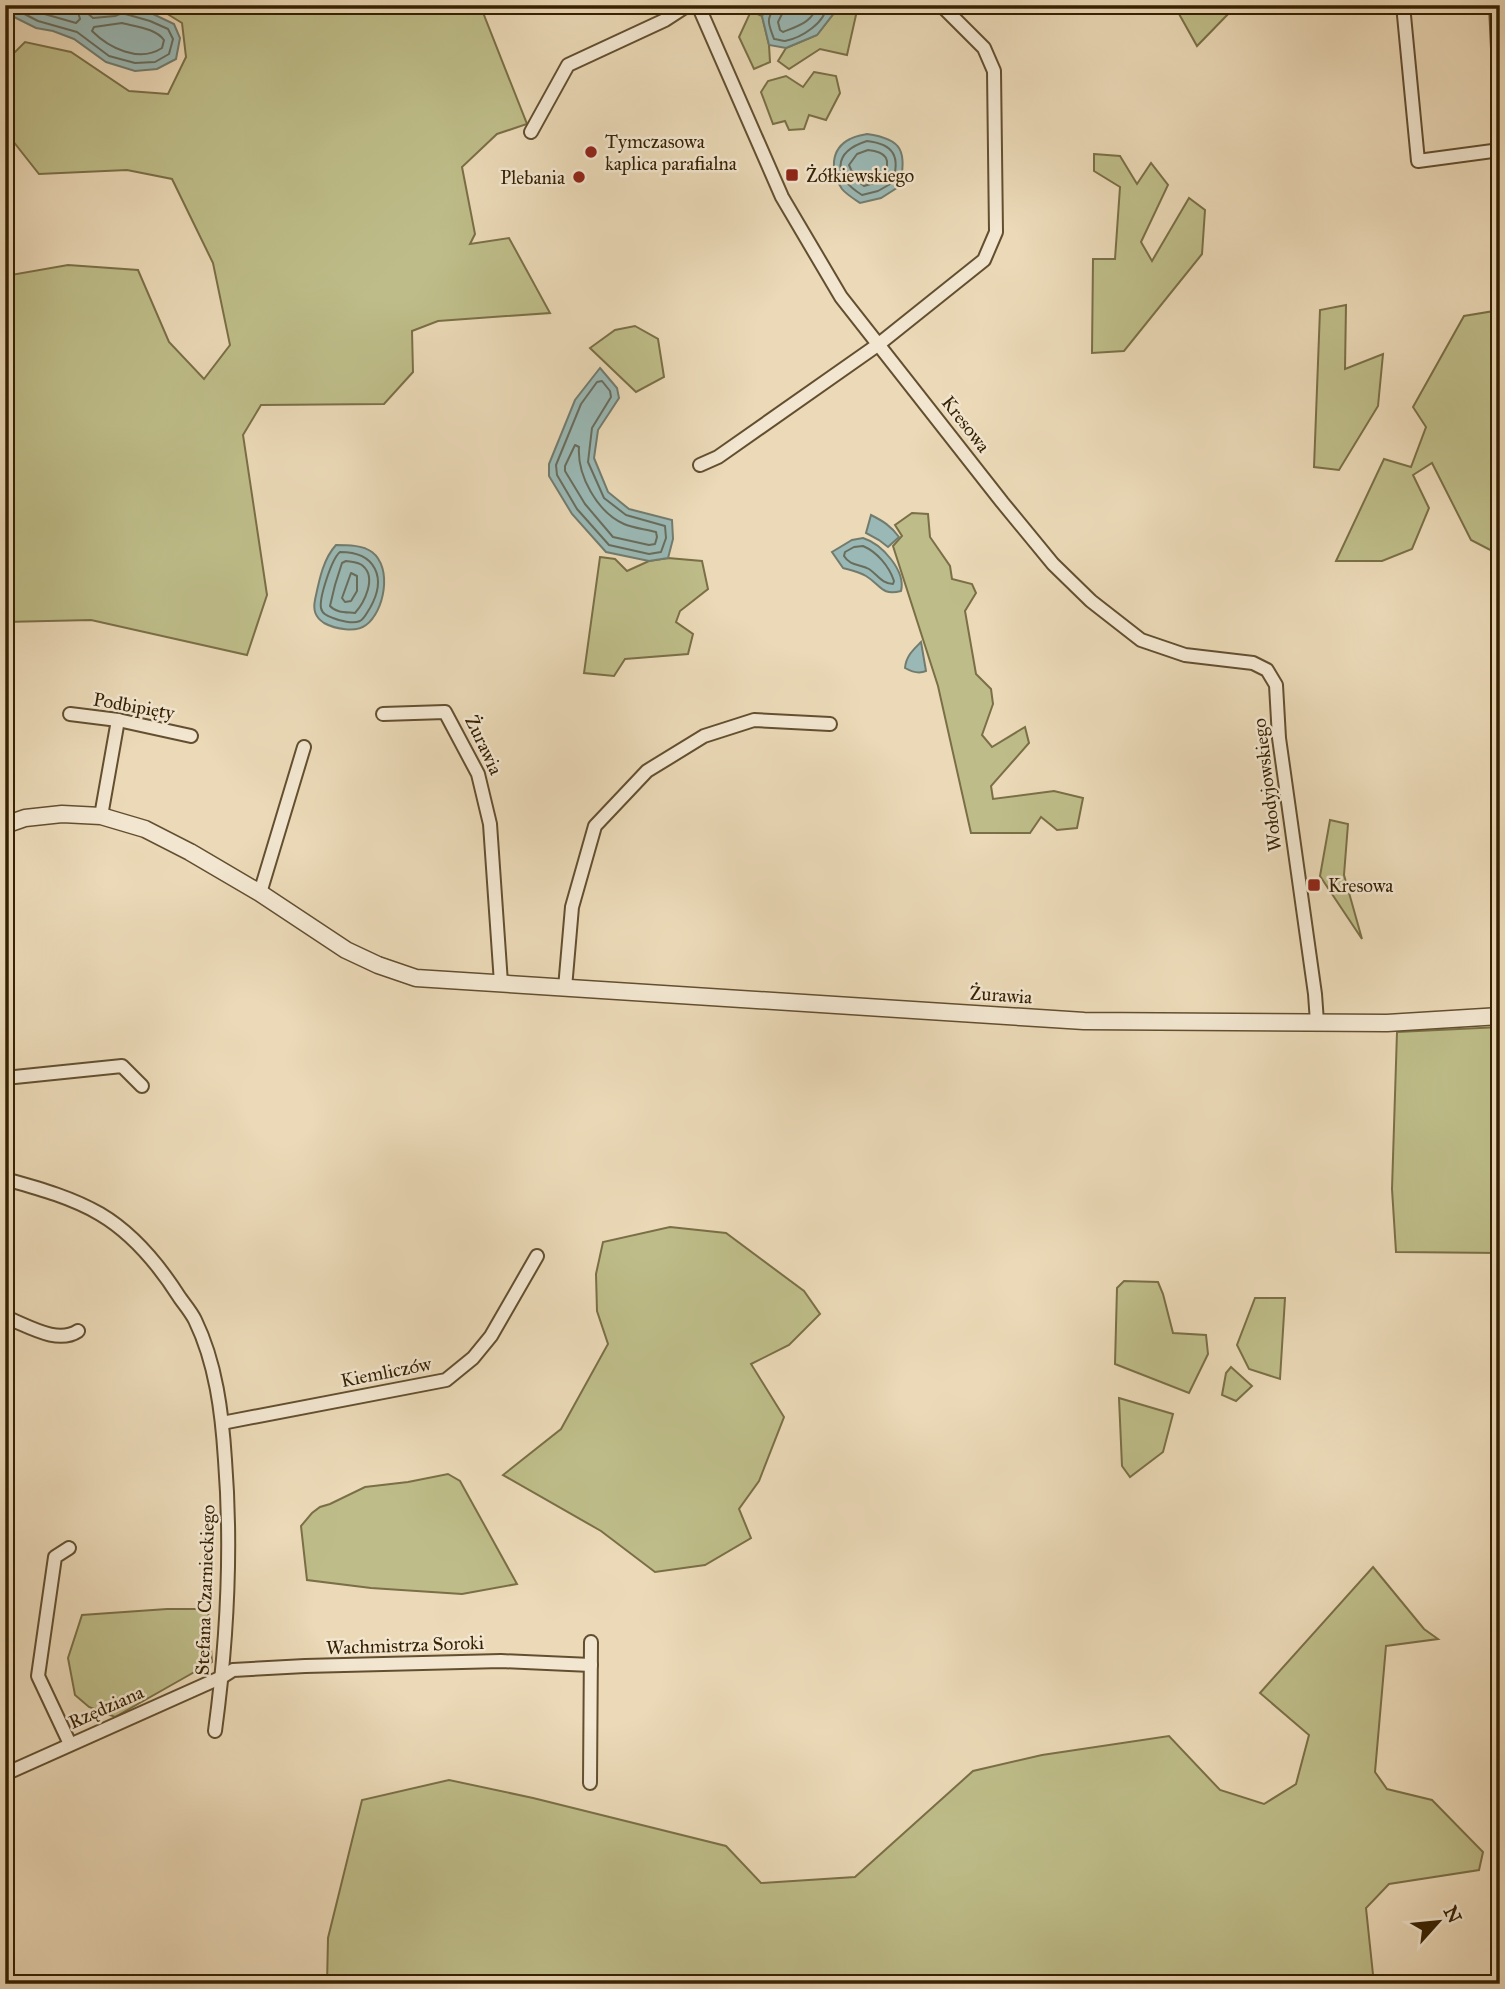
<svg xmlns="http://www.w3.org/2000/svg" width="1505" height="1989" font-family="'IM FELL Great Primer',serif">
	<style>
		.green { fill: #bebd89; stroke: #7a6f46; stroke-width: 2 }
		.water { fill: #9ab9b6; stroke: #727c6e; stroke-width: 2 }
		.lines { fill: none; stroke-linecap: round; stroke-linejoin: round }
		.shore { stroke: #686d5c; stroke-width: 2 }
		.stream { stroke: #727c6e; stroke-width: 4.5 }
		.minor-casing { stroke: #634f2f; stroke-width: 16 }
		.tertiary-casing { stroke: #634f2f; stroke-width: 19 }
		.minor { stroke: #f2e6d0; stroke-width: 12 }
		.tertiary { stroke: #f2e6d0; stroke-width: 16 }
		.poi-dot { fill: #8f2418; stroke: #f2e6d0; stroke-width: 2.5 }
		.labels { text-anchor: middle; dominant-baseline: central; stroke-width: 5; stroke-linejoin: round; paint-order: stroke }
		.poi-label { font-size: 19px; fill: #362102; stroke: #f2e6d0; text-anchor: start }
		.street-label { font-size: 19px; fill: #362102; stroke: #f2e6d0 }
	</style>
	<rect width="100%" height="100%" fill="#ebd9b7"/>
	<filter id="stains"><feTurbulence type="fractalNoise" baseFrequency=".00286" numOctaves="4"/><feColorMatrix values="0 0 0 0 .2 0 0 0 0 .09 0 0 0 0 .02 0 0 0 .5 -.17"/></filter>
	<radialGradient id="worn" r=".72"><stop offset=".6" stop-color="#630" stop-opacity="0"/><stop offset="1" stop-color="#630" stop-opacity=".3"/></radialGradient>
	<g class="green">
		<path d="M153,5H480L527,124L497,134L462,167L475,234L470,244L509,238L550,313L438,321L412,331L413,372L384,404L261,405L243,435L267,595L247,655L91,620L5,622V276L68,265L138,270L169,342L204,379L230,345L213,263L172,179L127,170L39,174L5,131V62L25,42L71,52L129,91L168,94L186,57L182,23Z"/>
		<path d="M832,5L858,6L847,55L820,49L789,69L778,61L786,48L817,35L834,13Z"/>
		<path d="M1174,5H1229L1232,10L1197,46Z"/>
		<path d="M751,11L762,16L769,45L770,62L754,69L739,37Z"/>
		<path d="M814,72L836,76L840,93L826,120L809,115L804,129L789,130L785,121L773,124L761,92L768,81L786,76L803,87Z"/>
		<path d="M1094,154L1120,156L1137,184L1151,163L1168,185L1141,242L1152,261L1189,198L1205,210L1202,254L1124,351L1092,353L1093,259H1115L1120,187L1094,171Z"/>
		<path d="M1346,305L1345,369L1383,354L1378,406L1339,470L1314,467L1320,310Z"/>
		<path d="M1500,310V555L1471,540L1432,463L1413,475L1429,508L1412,549L1382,561H1336L1384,459L1411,467L1426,427L1413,407L1464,316Z"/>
		<path d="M635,326L658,339L664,377L636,392L590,348L615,330Z"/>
		<path d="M912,513L928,514L930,537L950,566L952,579L972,584L976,593L965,611L976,674L991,689L993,704L982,735L992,747L1025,727L1029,743L991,786L993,799L1054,791L1083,798L1077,828L1057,830L1041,817L1030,833H971L938,686L893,546L902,536L895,525Z"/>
		<path d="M600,557L615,559L627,571L649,561L668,558L702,561L708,589L680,611L676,622L693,634L688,654L625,659L614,676L584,673Z"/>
		<path d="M1330,820L1348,824L1344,875L1362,939L1320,876Z"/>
		<path d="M1500,1027V1253L1396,1252L1392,1189L1397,1032Z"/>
		<path d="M670,1227L726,1233L804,1291L820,1314L789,1345L751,1364L784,1417L759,1481L739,1509L751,1538L705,1565L655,1572L601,1531L503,1475L561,1429L608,1344L597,1311L596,1274L603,1242Z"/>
		<path d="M1124,1281L1158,1282L1163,1294L1173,1333L1206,1335L1208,1354L1189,1393L1115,1364L1117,1288Z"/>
		<path d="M1255,1298H1285L1280,1379L1249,1369L1237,1345Z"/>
		<path d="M1231,1367L1252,1386L1236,1401L1222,1395L1226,1373Z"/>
		<path d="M1119,1398L1173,1414L1163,1452L1130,1477L1122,1466Z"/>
		<path d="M448,1474L460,1481L517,1584L462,1594L371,1588L307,1580L301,1526L312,1513L320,1507L330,1504L365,1487L408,1482Z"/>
		<path d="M1373,1567L1424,1629L1438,1639L1386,1646L1375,1772L1387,1789L1432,1800L1483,1852L1479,1870L1389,1884L1366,1908L1374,1984H327L328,1938L362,1800L449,1780L533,1798L726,1846L761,1883L855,1877L973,1771L1042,1755L1169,1736L1220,1790L1264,1804L1296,1784L1309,1735L1260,1693Z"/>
		<path d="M167,1609H208L212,1662L115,1717L89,1707L75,1695L68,1658L82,1615Z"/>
	</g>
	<g class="water">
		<path d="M5,5H88L96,11L123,7L153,14L174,24L180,38L176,59L157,69L135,71L106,62L74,39L53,31L36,28L6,13Z"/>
		<path d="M770,5H832L834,13L817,35L786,48L769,45L762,16Z"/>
		<path d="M867,134C904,139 906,152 900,186L881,198L860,203C854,199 846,194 842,189C830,172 830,149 850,139C855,136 862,135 867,134Z"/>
		<path d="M600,368L617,388L619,398L598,430L594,458L608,492L629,509L672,520L673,539L668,558L649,561L606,552L572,514L549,476V464L575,400Z"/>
		<path d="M871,515C883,521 891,526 899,537L888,547L879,540L866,533Z"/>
		<path d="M863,538C882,544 906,571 901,591C881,596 881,585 866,576C859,572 850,570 843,568L832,552L852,540Z"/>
		<path d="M336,545C347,545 363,545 372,552C393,568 384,612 366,625C356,633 335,629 324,623C315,617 313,610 315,600C319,581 323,559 336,545Z"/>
		<path d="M921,642L926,671C919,674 912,672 905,668C906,656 913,650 921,642Z"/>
	</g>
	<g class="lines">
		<g class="shore">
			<path d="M26,5L41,13L76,23L80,19L76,5"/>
			<path d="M775,5C774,11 770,13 769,19C768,25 772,33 774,39C777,39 782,41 785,41C801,38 827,22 826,5"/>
			<path d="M784,5L783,12L778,22L780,30L783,32C798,26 813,22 817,5"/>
			<path d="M5,7H11L38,21L77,32L109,56L135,63L155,62L169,54L173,39L168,29L150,21L122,13L115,16L93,18L86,12L85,5"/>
			<path d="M122,23C136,27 155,28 164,40L162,48C139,63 109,48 92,31L94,27Z"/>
			<path d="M867,141C894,144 901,157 892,183L878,191L862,195C833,177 832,152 867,141Z"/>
			<path d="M868,150C887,152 891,159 884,177L874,183L864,186L855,179L849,165L857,154Z"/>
			<path d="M602,381L610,391L611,397L592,428L588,462L604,498L626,515L665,526L666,538L661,552L649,554L609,545L577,509L557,475L556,465L581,404L597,382Z"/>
			<path d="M575,445L579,447C577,475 597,512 624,524C633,528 645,529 656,532L657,537L655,544L649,545L613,537L585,504L565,471V466Z"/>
			<path d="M863,546C877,552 889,566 894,581L893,584C882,584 878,575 869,569C860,564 850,566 844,556L845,552L854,547Z"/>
			<path d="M340,552C376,552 387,578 370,608C367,612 365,618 360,621C353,624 340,621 333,618C328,616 322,614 321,608C319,598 332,558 340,552Z"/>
			<path d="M346,561C351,562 359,562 363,566C377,578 364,603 355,613C347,612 336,613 330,606L335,585L342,563Z"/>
			<path d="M351,573L357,576V591L351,601L345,602L342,598Z"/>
		</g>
		<path class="stream" d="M1499,211H1500"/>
		<defs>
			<g id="minor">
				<path d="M698,5L782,197L841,297L1002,502L1053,564L1091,601L1141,640L1185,655L1253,663L1267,670L1276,685L1279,738L1315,994L1317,1022"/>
				<path d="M1403,5L1418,161L1500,150"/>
				<path d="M1496,5L1500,92"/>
				<path d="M531,132L568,65L665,20L688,5"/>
				<path d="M700,465L718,457L879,344L984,260L996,232L994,71L984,48L941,5"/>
				<path d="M70,714L118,720L191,736"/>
				<path d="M383,714L445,712L478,774L490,824L501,983"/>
				<path d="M101,816L118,720"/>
				<path d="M260,893L304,747"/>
				<path d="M565,988L572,907L595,826L647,771L704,736L754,720L830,724"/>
				<path d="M5,1078L122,1066L142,1086"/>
				<path d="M5,1179C37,1188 71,1197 100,1214C134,1234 159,1265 180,1298C185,1305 191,1312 195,1320C216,1363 222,1413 225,1460C232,1550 227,1642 215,1731"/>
				<path d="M5,1317C27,1325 57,1345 78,1331"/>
				<path d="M222,1423L446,1380L473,1358L491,1336L537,1256"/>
				<path d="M69,1548L55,1557L38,1676L70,1744"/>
				<path d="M5,1774L222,1677L233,1670L305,1666L501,1661L591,1665"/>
				<path d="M590,1783L591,1642"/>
			</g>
			<path id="tertiary" d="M5,825L25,818L62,814L101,816L145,829L190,852L260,893L346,950L378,965L416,978L1084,1021L1387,1023L1500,1016"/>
		</defs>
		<use href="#minor" class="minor-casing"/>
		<use href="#tertiary" class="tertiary-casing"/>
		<use href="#minor" class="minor"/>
		<use href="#tertiary" class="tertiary"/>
	</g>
	<g class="poi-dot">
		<circle cx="591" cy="152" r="7"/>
		<rect x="785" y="168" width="14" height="14" rx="3.5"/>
		<circle cx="579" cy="177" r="7"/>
		<rect x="1307" y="878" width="14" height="14" rx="3.5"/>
	</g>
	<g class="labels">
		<g class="poi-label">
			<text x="605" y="141">Tymczasowa<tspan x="605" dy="22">kaplica parafialna</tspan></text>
			<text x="806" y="175">Żółkiewskiego</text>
			<text x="565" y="177" text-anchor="end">Plebania</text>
			<text x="1328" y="885">Kresowa</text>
		</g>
		<g class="street-label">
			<text transform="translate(966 424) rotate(52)">Kresowa</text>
			<text transform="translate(134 706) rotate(10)">Podbipięty</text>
			<text transform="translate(484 745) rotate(65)">Żurawia</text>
			<text transform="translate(1267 785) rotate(-97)">Wołodyjowskiego</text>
			<text transform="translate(1001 995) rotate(4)">Żurawia</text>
			<text transform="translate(386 1372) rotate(-11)">Kiemliczów</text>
			<text transform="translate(205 1590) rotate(-88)">Stefana Czarnieckiego</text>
			<text transform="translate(405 1645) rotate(-2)">Wachmistrza Soroki</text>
			<text transform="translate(106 1707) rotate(-24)">Rzędziana</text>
		</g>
	</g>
	<rect width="1505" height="1989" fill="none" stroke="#ebd9b7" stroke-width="28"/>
	<rect x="7" y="7" width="1491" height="1975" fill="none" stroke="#362102" stroke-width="3.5"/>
	<rect x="14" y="14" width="1477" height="1961" fill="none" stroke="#362102" stroke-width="2"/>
	<g transform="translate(1438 1922) rotate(63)" stroke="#f2e6d0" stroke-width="5" paint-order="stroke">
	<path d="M0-5L12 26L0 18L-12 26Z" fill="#362102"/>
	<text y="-10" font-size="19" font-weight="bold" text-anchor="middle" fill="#362102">N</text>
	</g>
	<rect width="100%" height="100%" filter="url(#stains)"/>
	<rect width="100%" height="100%" fill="url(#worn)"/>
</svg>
